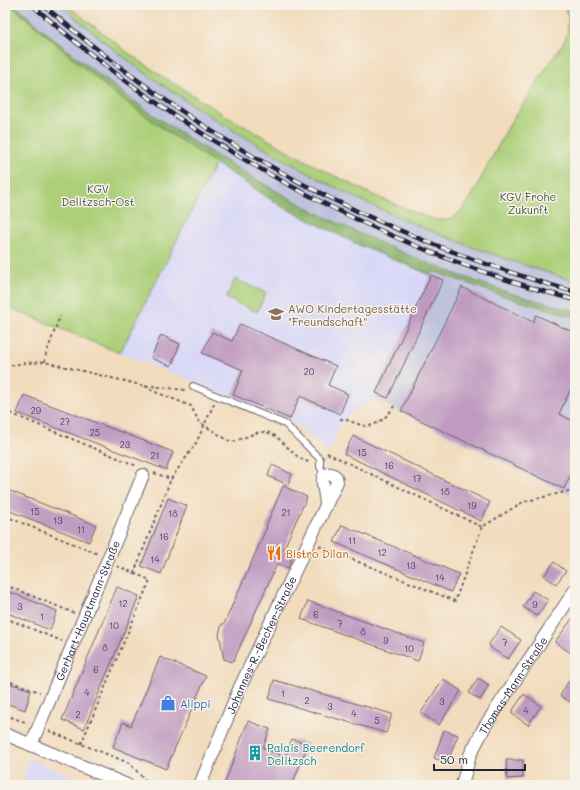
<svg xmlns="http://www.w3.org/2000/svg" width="580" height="790" font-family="Mali,sans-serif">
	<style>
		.built { fill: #d8d7f8 }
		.industrial { fill: #bfc2dd }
		.green { fill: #accf78; stroke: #67785a }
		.forest { fill: #89b268; stroke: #566a52 }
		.building { fill: #c09bc1 }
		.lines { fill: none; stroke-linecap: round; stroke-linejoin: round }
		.service-casing { stroke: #6b6368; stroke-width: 8 }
		.minor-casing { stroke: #6b6368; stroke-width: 14 }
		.path { stroke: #6b6368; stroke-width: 2; stroke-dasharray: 3 3; stroke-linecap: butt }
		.service { stroke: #fff; stroke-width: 6 }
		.minor { stroke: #fff; stroke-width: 12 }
		.rail-casing { stroke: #22223b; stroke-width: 4.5 }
		.rail { stroke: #f7f3e8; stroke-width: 3; stroke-dasharray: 9; stroke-linecap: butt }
		.labels { text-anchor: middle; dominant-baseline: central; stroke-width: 3; stroke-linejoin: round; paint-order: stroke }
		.number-label { font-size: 9px; fill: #4a405c }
		.park-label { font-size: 11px; fill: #4b564d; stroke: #f7f3e8 }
		.education-label { font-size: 11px; fill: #785e54; stroke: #f7f3e8; text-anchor: start }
		.food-label { font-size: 11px; fill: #c56008; stroke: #f7f3e8; text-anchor: start }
		.street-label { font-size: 11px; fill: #22223b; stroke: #f7f3e8 }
		.shop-label { font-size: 11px; fill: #366cbe; stroke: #f7f3e8; text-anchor: start }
		.culture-label { font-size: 11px; fill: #0d838f; stroke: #f7f3e8; text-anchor: start }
	</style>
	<rect width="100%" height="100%" fill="#f7f3e8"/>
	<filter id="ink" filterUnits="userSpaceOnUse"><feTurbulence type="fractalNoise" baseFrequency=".025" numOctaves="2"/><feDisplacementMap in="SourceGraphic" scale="8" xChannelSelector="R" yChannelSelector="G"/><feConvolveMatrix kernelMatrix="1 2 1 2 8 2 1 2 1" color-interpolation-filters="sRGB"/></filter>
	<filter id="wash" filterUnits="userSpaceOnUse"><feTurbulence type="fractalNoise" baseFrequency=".012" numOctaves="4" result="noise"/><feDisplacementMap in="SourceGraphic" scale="16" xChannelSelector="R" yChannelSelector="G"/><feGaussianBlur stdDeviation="0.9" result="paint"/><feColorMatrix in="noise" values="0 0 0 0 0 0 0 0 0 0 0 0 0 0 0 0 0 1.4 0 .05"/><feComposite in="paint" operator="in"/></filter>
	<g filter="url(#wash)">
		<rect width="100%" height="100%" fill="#f2dcbd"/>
		<g class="built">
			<path d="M216,163L281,206L359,245L431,275L374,399L350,414L341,423L328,452L301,427L190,380L120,353Z"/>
			<path d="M28,758L93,785H23Z"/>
		</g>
		<g class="industrial">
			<path d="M15,5H61L90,29L140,69L201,110L255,144L322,181L379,209L436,233L504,258L575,281V311L513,294L443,269L385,245L317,213L254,179L202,147L142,108L90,68Z"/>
			<path d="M433,271L503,296L575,317V484L568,494L374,399Z"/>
		</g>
		<g class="green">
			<path d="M5,5H11L110,90L171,134L216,163L120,353L5,306Z"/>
			<path d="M61,5H67L131,55L168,80L226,116L319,168L375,196L426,217L438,220H446L453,217L460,212L470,199L511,122L565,40C569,27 570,17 563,5H575V281C509,261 443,238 380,209C351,196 322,181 294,165C241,136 190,105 141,70C113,50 87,27 61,5Z"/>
			<path d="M235,279L266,293L257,312L226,298Z"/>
		</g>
		<path class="forest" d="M11,5H15C158,134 329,234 513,294C533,300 554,305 575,311V317L503,296L433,271L431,275L359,245L281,206L171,134L110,90Z"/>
		<g id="blocks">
			<g class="building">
				<path d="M431,275L443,280L388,398L376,393Z"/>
				<path d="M462,287L533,322L536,315L575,333V380L559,414L575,422V465L564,489L401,411Z"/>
				<path d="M240,324L336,366L328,385L348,394L340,414L300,396L290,419L233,395L243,370L202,353L212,332L232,341Z"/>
				<path d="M161,335L180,344L171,366L151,358Z"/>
				<path d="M24,395L173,452L166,470L17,413Z"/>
				<path d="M353,436L490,502L481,521L344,454Z"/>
				<path d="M272,465L292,474L288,485L268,476Z"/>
				<path d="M283,486L307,497L283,550L293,555L288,568L277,564L233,662L224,659L219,634L222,624H224L267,527L266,526Z"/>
				<path d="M5,489L96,525L89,542L5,509Z"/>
				<path d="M168,498L187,506L161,574L141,566Z"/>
				<path d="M342,525L459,574L451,592L334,542Z"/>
				<path d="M554,562L566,571L556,584L544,576Z"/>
				<path d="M117,587L139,596L84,729L62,720Z"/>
				<path d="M5,590L57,611L50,630L5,612Z"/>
				<path d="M533,591L548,600L537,616L523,607Z"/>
				<path d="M308,601L424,643L418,661L301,619Z"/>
				<path d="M575,615V656L555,642Z"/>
				<path d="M501,627L521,640L508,659L491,648L489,644Z"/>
				<path d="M160,657L206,676L166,769L113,747L123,722L131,726Z"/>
				<path d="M575,670V705L560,696Z"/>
				<path d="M478,678L489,685L480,700L469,693Z"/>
				<path d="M443,679L461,691L439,725L421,713Z"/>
				<path d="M274,680L392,714L386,733L269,699Z"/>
				<path d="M5,682L31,690L25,710L5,703Z"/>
				<path d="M524,694L541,706L528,725L511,713Z"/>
				<path d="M248,721L270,729L263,748L285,757L292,739L308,744L292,785H224Z"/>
				<path d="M444,730L458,735L447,763L434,758Z"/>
				<path d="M506,760H523V778L507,779Z"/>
			</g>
		</g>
	</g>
	<g filter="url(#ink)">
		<use href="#blocks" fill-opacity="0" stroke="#6b6368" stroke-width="1"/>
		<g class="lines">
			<defs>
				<path id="service" d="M193,386L285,424L320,459V467L325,475"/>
				<g id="minor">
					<path d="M5,734L127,785"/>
					<path id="s1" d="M31,745L143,475"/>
					<path id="s2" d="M200,785L240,687L337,482L336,477C334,475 332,473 328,474C318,476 325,490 325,497C326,500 326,503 326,506"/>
					<path id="s3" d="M462,785L470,755L485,726L575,590"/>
				</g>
			</defs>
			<use href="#service" class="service-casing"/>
			<use href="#minor" class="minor-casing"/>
			<g class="path">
				<path d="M45,362V357L60,316"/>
				<path d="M5,366L26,363L45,362L145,386H151L185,390"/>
				<path d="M145,386L153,391L191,406L199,422L231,442C242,440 253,432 264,432C282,433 292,460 310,462"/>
				<path d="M5,411L137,466"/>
				<path d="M340,419C348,419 353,423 361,425C374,429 388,417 394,406"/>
				<path d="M327,453L482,527"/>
				<path d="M154,473L171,479L196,443L214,404"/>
				<path d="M5,516L98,554"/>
				<path d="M319,546L455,601L482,527L523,502L569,491"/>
				<path d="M117,566L134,573L171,479"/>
				<path d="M5,585L74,613"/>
				<path d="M5,618L62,641"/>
				<path d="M5,680L40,692"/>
				<path d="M5,715L28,723"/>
				<path d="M49,731L129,763L150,785"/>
				<path d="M81,744L150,580L134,573"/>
			</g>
			<use href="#service" class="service"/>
			<use href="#minor" class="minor"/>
			<defs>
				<g id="rail">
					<path d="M32,5C185,140 377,248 575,300"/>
					<path d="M43,5C82,38 122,70 164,99C288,186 429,251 575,292"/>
				</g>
			</defs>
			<use href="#rail" class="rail-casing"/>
			<use href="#rail" class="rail"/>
		</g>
	</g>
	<defs>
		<symbol id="school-bare" viewBox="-9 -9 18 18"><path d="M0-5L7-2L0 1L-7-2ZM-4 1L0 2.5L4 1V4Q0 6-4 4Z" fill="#8d6e63" stroke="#f7f3e8" stroke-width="2.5" paint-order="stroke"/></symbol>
		<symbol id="restaurant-bare" viewBox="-9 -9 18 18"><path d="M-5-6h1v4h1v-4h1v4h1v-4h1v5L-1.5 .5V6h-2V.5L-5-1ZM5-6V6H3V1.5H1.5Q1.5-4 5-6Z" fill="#e8710a" stroke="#f7f3e8" stroke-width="2.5" paint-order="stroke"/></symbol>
		<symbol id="shop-bare" viewBox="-9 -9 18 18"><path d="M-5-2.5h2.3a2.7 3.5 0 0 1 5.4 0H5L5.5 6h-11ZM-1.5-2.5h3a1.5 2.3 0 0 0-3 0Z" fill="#3f7fe0" stroke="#f7f3e8" stroke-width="2.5" paint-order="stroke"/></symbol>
		<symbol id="building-bare" viewBox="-9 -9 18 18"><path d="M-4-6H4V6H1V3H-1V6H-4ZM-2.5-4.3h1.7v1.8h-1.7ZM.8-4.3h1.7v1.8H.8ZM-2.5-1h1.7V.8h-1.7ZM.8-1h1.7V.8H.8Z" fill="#0f9aa8" stroke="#f7f3e8" stroke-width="2.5" paint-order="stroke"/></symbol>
	</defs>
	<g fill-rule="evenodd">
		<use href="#school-bare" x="265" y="303" width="22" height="22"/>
		<use href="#restaurant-bare" x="263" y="542" width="22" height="22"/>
		<use href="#shop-bare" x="157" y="692" width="22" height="22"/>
		<use href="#building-bare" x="244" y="742" width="22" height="22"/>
	</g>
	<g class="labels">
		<g class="number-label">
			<text x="309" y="371">20</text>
			<text x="36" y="410">29</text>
			<text x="65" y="421">27</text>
			<text x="95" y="432">25</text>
			<text x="125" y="444">23</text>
			<text x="362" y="452">15</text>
			<text x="155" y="455">21</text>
			<text x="389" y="465">16</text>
			<text x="417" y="478">17</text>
			<text x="445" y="491">18</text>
			<text x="472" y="505">19</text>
			<text x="35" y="511">15</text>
			<text x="286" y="512">21</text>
			<text x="173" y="513">18</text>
			<text x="58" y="520">13</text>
			<text x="81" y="529">11</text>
			<text x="164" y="536">16</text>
			<text x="352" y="540">11</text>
			<text x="382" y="552">12</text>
			<text x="155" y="559">14</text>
			<text x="411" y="565">13</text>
			<text x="440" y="577">14</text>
			<text x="123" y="603">12</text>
			<text x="535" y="604">9</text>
			<text x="20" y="606">3</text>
			<text x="316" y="614">6</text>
			<text x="42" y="616">1</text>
			<text x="340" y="623">7</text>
			<text x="114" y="625">10</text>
			<text x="363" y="631">8</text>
			<text x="386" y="640">9</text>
			<text x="505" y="642">7</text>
			<text x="105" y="647">8</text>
			<text x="409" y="648">10</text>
			<text x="96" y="669">6</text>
			<text x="87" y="692">4</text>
			<text x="283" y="693">1</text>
			<text x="307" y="700">2</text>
			<text x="442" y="701">3</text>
			<text x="330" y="706">3</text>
			<text x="526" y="710">4</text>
			<text x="354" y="713">4</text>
			<text x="78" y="714">2</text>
			<text x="377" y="720">5</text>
		</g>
		<g class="park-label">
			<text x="98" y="188">KGV<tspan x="98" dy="13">Delitzsch-Ost</tspan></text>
			<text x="528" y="196">KGV Frohe<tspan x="528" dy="13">Zukunft</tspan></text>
		</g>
		<g class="education-label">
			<text x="288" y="308">AWO Kindertagesstätte<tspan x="288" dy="13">"Freundschaft"</tspan></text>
		</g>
		<g class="food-label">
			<text x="286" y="553">Bistro Dilan</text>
		</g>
		<g class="street-label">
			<text stroke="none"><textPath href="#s1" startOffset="146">Gerhart-Hauptmann-Straße</textPath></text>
			<text stroke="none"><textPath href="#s2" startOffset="153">Johannes-R.-Becher-Straße</textPath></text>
			<text stroke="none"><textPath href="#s3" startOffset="113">Thomas-Mann-Straße</textPath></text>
		</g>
		<g class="shop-label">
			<text x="180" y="703">Alippi</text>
		</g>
		<g class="culture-label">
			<text x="267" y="747">Palais Beerendorf<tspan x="267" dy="13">Delitzsch</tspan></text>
		</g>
	</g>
	<rect width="580" height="790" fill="none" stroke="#f7f3e8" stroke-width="20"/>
	<path d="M434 764v6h91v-6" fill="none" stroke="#22223b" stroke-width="2"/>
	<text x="440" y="764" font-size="12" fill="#22223b" stroke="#f7f3e8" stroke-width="3" paint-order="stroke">50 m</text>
</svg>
